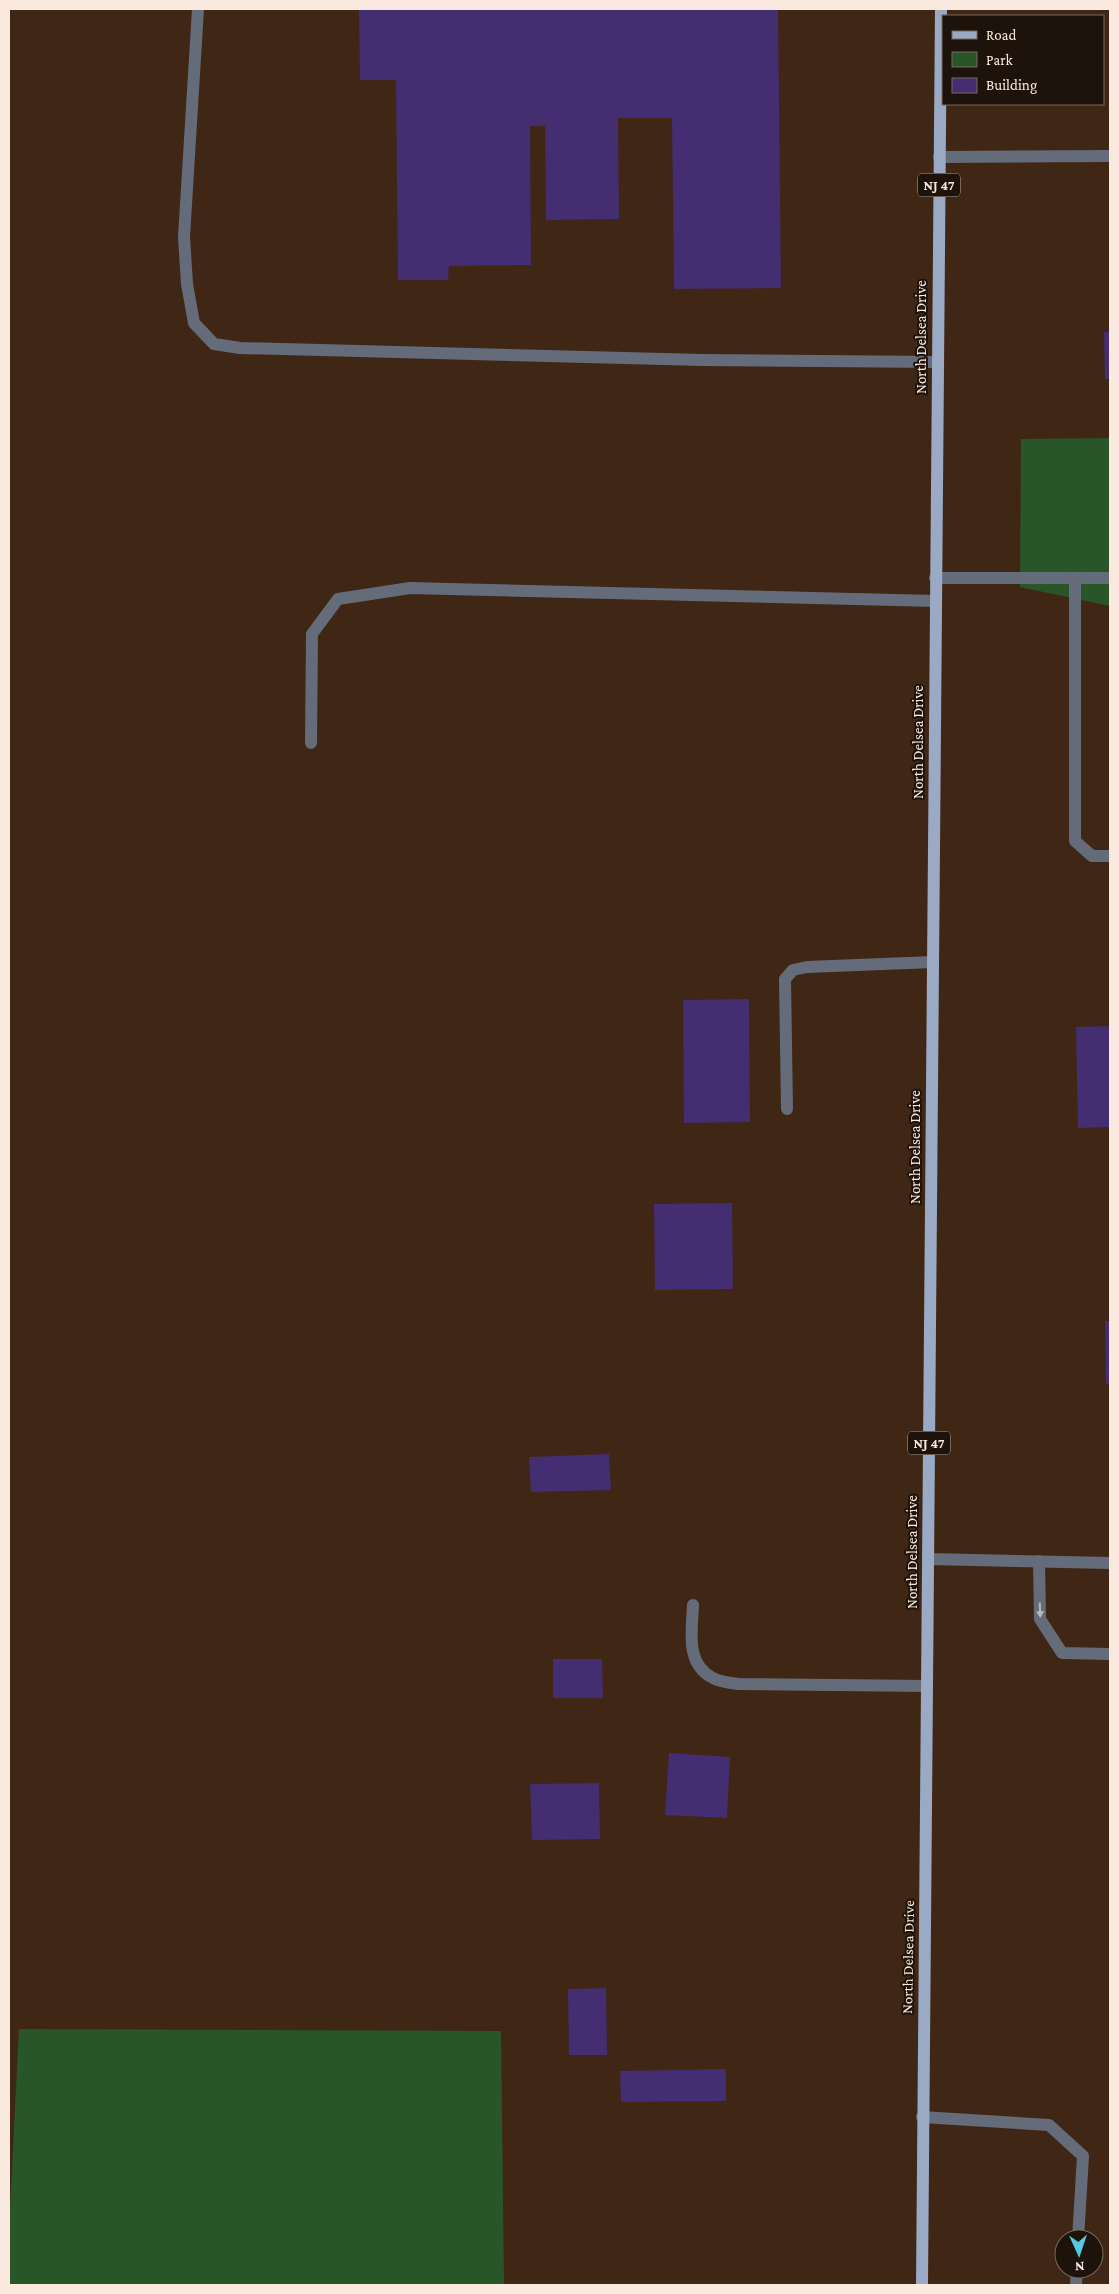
<svg xmlns="http://www.w3.org/2000/svg" width="1119" height="2294" font-family="'Crimson Pro',serif">
	<style>
		.green { fill: #285629 }
		.building { fill: #452d71 }
		.lines { fill: none; stroke-linecap: round; stroke-linejoin: round }
		.minor { stroke: #646c79; stroke-width: 12 }
		.major { stroke: #9aaac4; stroke-width: 12 }
		.oneway { fill: #beb7b6 }
		.labels { text-anchor: middle; dominant-baseline: central; stroke-width: 4; stroke-linejoin: round; paint-order: stroke }
		.shield { fill: #1e130b; stroke: #b8a99f; stroke-width: 1 }
		.shield-label { font-size: 14px; font-weight: bold; fill: #fae9de }
		.street-label { font-size: 15px; fill: #fae9de; stroke: #1e130b }
	</style>
	<rect width="100%" height="100%" fill="#402615"/>
	<g class="green">
		<path d="M1110,438V606L1020,587L1021,439Z"/>
		<path d="M19,2029L501,2031L504,2285H9V2229Z"/>
	</g>
	<g class="building">
		<path d="M359,9H778L781,288L674,289L672,118H618L619,219L546,220L545,126H530L531,265L449,266L448,280H398L396,80H360Z"/>
		<path d="M1104,332H1110V379H1105Z"/>
		<path d="M749,999L750,1122L684,1123L683,1000Z"/>
		<path d="M1110,1026V1127L1078,1128L1076,1027Z"/>
		<path d="M732,1203L733,1289L655,1290L654,1204Z"/>
		<path d="M1105,1321H1110V1384H1106Z"/>
		<path d="M609,1454L611,1490L531,1492L529,1457Z"/>
		<path d="M553,1659H602L603,1698H553Z"/>
		<path d="M669,1753L730,1757L727,1818L665,1815Z"/>
		<path d="M599,1783L600,1839L532,1840L530,1784Z"/>
		<path d="M606,1988L607,2055H569L568,1989Z"/>
		<path d="M726,2069V2101L621,2102L620,2071Z"/>
	</g>
	<g class="lines">
		<g class="minor">
			<path d="M198,9L184,237L187,284L194,323L214,344L240,348L702,360L937,362"/>
			<path d="M939,157L1110,156"/>
			<path d="M935,578H1110"/>
			<path d="M1075,578V841L1092,856H1110"/>
			<path d="M311,743L312,634L338,599L410,588L936,601"/>
			<path d="M787,1109L785,979L793,970L807,967L933,962"/>
			<path d="M928,1559L1110,1563"/>
			<path d="M1039,1561L1040,1619L1062,1653L1110,1654"/>
			<path d="M693,1605C692,1631 685,1664 713,1678C720,1682 731,1683 739,1684L927,1686"/>
			<path d="M922,2117L1049,2125L1083,2156L1078,2239"/>
			<path d="M1076,2285L1077,2269"/>
		</g>
		<path class="major" d="M922,2285L941,9"/>
	</g>
	<defs><path id="oneway-solid" d="M-6-.8H1V-3.2L6.5 0L1 3.2V.8H-6Z" transform="scale(1.25)"/></defs>
	<use class="oneway" href="#oneway-solid" transform="translate(1040 1610) rotate(88)"/>
	<g class="labels">
		<g class="shield">
			<rect x="918" y="173.5" width="42" height="23" rx="4"/>
			<rect x="908" y="1431.5" width="42" height="23" rx="4"/>
		</g>
		<g class="shield-label">
			<text x="939" y="185">NJ 47</text>
			<text x="929" y="1443">NJ 47</text>
		</g>
		<g class="street-label">
			<text transform="translate(921 337) rotate(-90)">North Delsea Drive</text>
			<text transform="translate(918 742) rotate(-90)">North Delsea Drive</text>
			<text transform="translate(915 1147) rotate(-90)">North Delsea Drive</text>
			<text transform="translate(912 1552) rotate(-90)">North Delsea Drive</text>
			<text transform="translate(908 1957) rotate(-89)">North Delsea Drive</text>
		</g>
	</g>
	<rect width="1119" height="2294" fill="none" stroke="#fae9de" stroke-width="20"/>
	<rect x="942" y="15" width="162" height="90" fill="#1e130b" stroke="#76695f"/>
	<rect x="952" y="31" width="25" height="8" fill="#9aaac4" stroke="#76695f"/>
	<text x="986" y="40" font-size="15" fill="#fae9de">Road</text>
	<rect x="952" y="52" width="25" height="15" fill="#285629" stroke="#76695f"/>
	<text x="986" y="65" font-size="15" fill="#fae9de">Park</text>
	<rect x="952" y="78" width="25" height="15" fill="#452d71" stroke="#76695f"/>
	<text x="986" y="90" font-size="15" fill="#fae9de">Building</text>
	<g transform="translate(1079 2254) rotate(177)"><circle r="24" fill="#1e130b" stroke="#76695f"/>
	<path d="M0-4L9 19L0 12L-9 19Z" fill="#56c9e1"/>
	<text y="-8" font-size="14" font-weight="bold" text-anchor="middle" fill="#fae9de">N</text>
	</g>
</svg>
